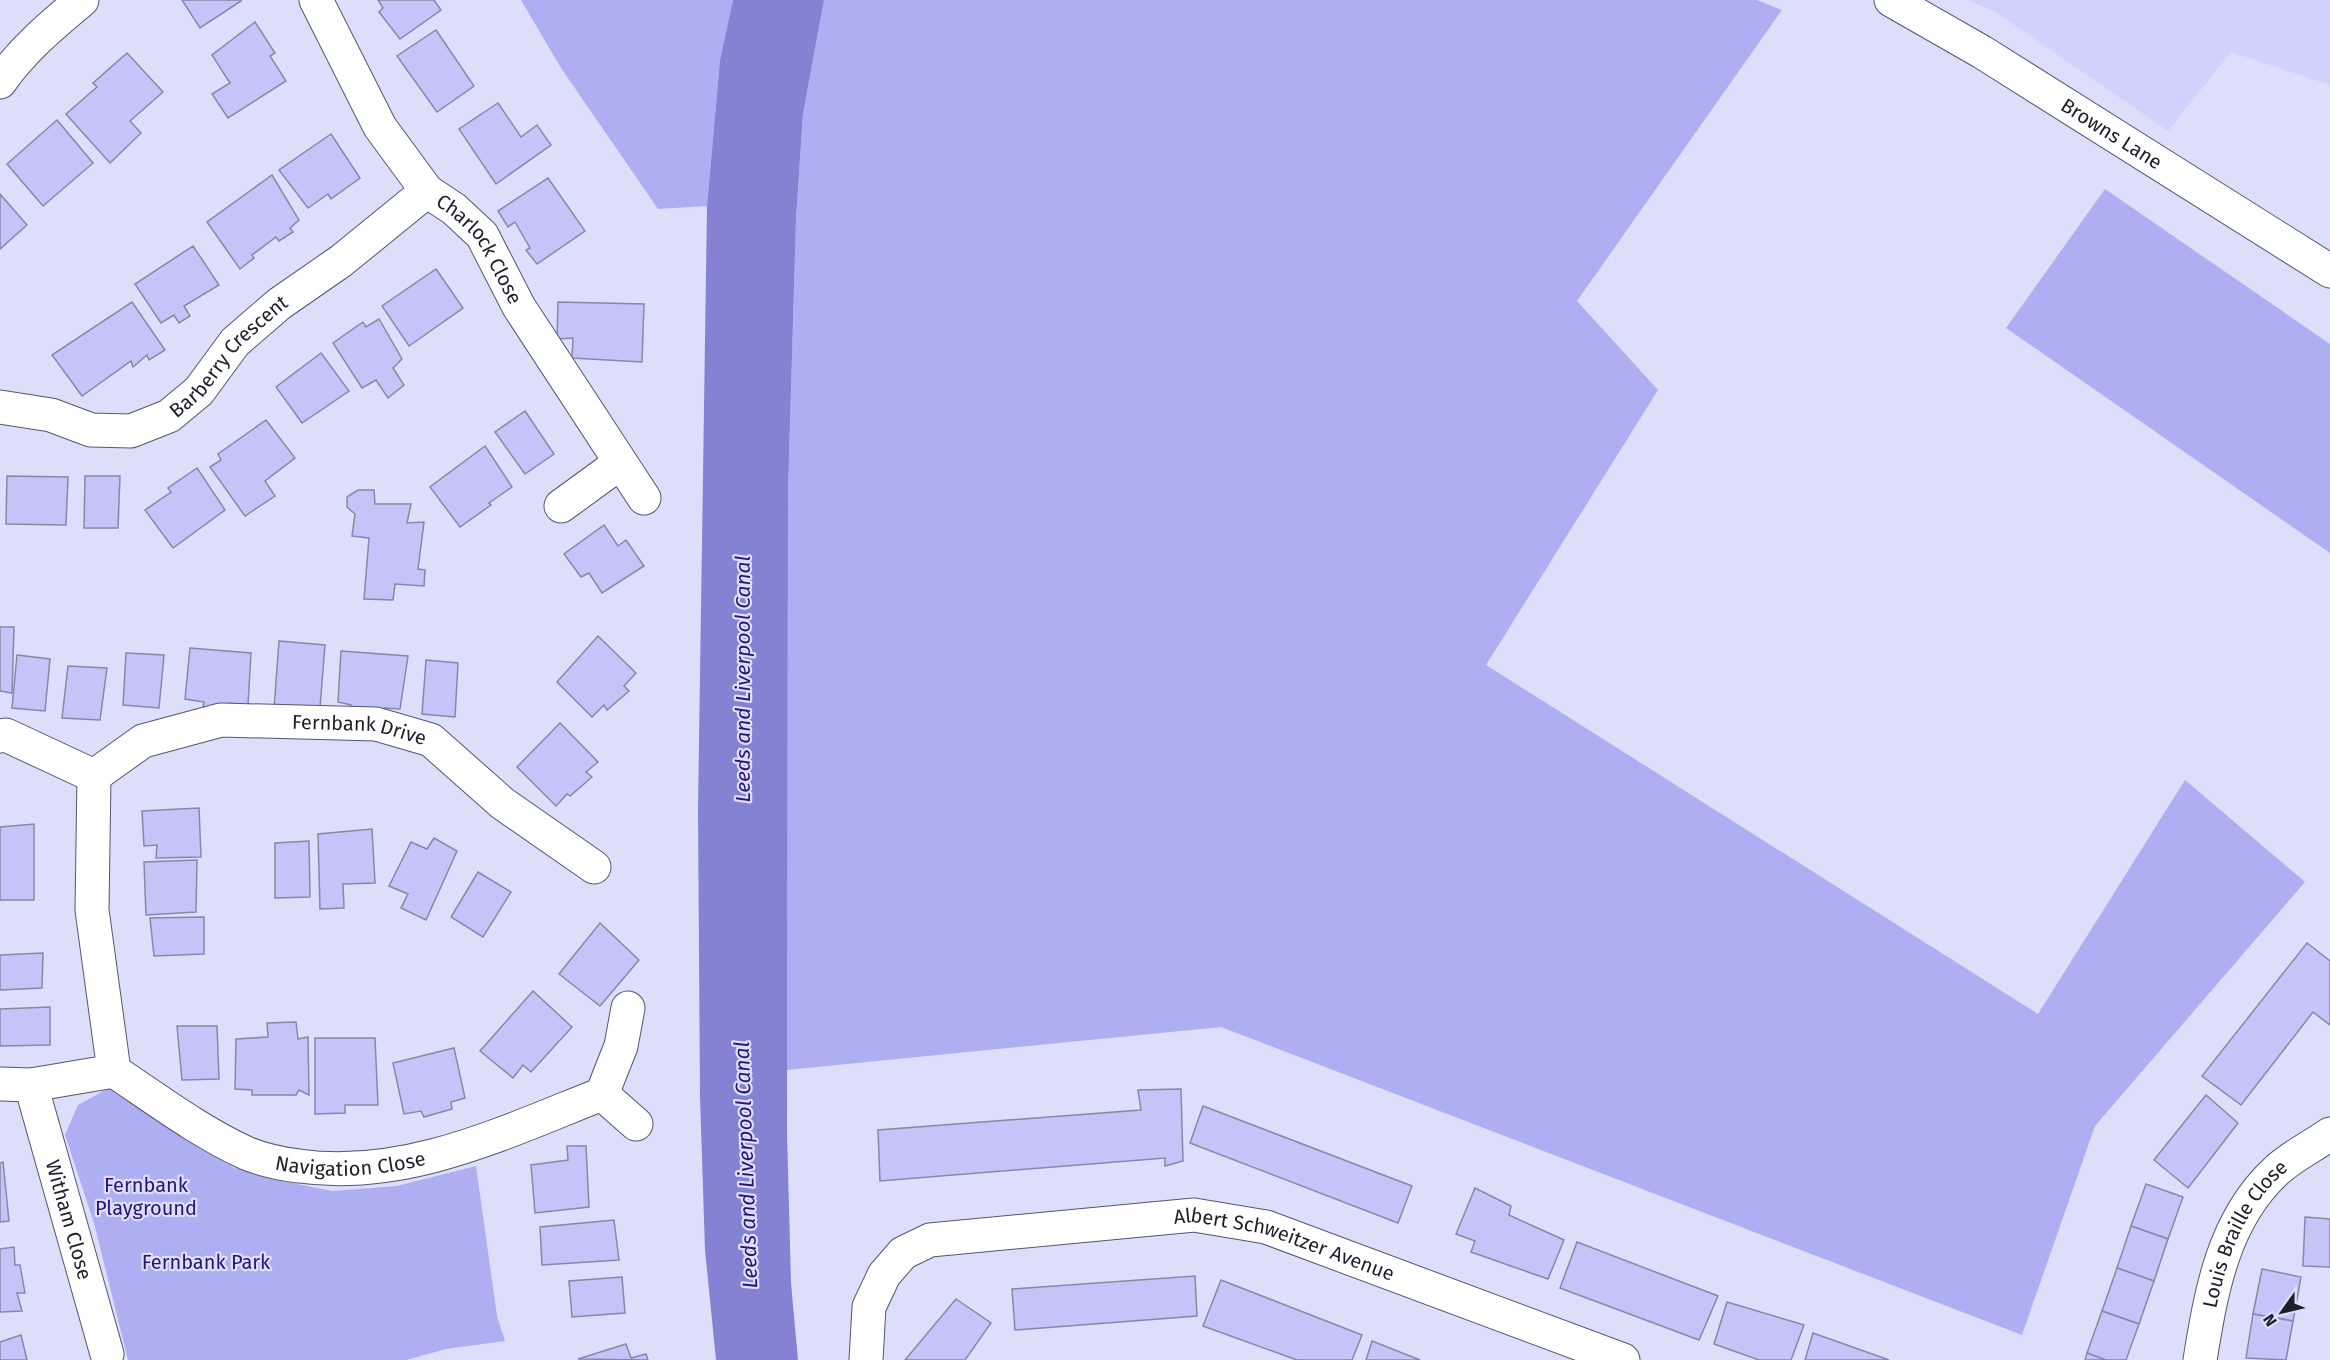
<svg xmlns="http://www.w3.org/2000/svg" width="2330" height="1360" font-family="'Fira Sans',sans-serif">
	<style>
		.built { fill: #d0d2fc }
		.green { fill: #aeaff3 }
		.water { fill: #8482d3 }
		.building { fill: #c3c4f8; stroke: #8788a9; stroke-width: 1.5 }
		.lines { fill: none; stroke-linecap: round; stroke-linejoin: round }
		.minor-casing { stroke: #545573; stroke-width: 35 }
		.minor { stroke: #fff; stroke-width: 33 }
		.labels { text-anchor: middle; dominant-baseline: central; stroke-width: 4.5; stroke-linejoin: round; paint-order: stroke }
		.street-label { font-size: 20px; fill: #1e1e2b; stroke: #dcdefa }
		.park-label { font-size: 20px; fill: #2a1373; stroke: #dcdefa }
		.water-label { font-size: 21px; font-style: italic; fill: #291272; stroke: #dcdefa }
	</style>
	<rect width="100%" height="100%" fill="#dcdefa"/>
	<path class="built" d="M1967,0H2330V85L2231,52L2168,131L1994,11Z"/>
	<g class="green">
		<path d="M521,0H733L720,60L707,206L658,209L561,68Z"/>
		<path d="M824,0H1757L1782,10L1577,301L1658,390L1486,665L2038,1014L2185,780L2305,882L2095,1126L2022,1335L1221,1027L787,1070L788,492L796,219L803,114Z"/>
		<path d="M2105,189L2330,344V553L2006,328Z"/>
		<path d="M109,1088L137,1099L199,1148L235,1168L273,1179L332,1191L397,1186L476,1166L497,1316L505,1341L446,1349L406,1360H128L94,1223L65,1135L78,1105Z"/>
	</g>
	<path class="water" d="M733,0H824L803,114L796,219L788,492L787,1133L791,1283L798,1360H716L705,1250L700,1096L698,810L707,206L720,60Z"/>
	<g class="building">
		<path d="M182,0H241V1L200,28Z"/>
		<path d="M378,0H434L441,10L400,39L379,12L383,8Z"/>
		<path d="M255,22L275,53L270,56L286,81L228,118L212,94L230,83L212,55Z"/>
		<path d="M436,30L474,86L437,112L397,56Z"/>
		<path d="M127,53L163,92L130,121L141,133L110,163L66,114L97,87L93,83Z"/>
		<path d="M498,103L521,137L537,125L551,145L496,184L459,129Z"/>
		<path d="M57,120L93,163L43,206L7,164Z"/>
		<path d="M331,134L360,178L331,199L328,194L308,208L279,170Z"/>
		<path d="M272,175L299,220L290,228L293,232L279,241L276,237L252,255L254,258L240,269L207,222Z"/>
		<path d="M548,178L585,231L537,264L526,250L530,248L515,222L508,227L498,211Z"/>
		<path d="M0,194L27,225L0,249Z"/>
		<path d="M193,246L219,285L184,306L190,316L179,323L174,315L161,323L135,284Z"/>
		<path d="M436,269L463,308L409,346L382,306Z"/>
		<path d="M132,302L165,350L149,360L147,355L133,367L131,361L82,396L52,355Z"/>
		<path d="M558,302L644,304L642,362L572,358L573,338L557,339Z"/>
		<path d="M379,319L402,359L393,368L404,385L388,398L376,380L362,388L333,343L363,322L366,327Z"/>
		<path d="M321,353L349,391L302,423L276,387Z"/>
		<path d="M525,411L554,454L525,474L495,432Z"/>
		<path d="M266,420L295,458L265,481L275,496L245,516L210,467L221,460L218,454Z"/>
		<path d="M485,446L512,487L489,503L491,505L460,527L430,487Z"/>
		<path d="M197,468L225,510L173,548L145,510L171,492L168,488Z"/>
		<path d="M7,476L68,477L66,525L6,524Z"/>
		<path d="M85,476H120L118,528H84Z"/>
		<path d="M358,490H374L375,504H411L407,523L424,522L418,569L425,570L424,586L395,584L393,600L364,599L369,538L352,536L355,514L347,507V497Z"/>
		<path d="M604,525L618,546L626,540L644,566L602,593L589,573L581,577L564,554Z"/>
		<path d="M0,627H14L12,693L0,691Z"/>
		<path d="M598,636L636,673L624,686L629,691L607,710L604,705L592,717L557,682Z"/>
		<path d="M279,641L325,645L319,720L274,709Z"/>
		<path d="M190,648L251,653L248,705L230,703V709L203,707L204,702L185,699Z"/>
		<path d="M341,651L408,656L400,709L384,708L382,713L355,711L351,705L338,702Z"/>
		<path d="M126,653L164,655L159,708L123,705Z"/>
		<path d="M17,655L50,659L45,711L12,708Z"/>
		<path d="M426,660L458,663L455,717L422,714Z"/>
		<path d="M68,666L107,668L100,720L62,718Z"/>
		<path d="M560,723L598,762L586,772L592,777L570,796L567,794L556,806L517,767Z"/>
		<path d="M199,808L201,857L156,858L157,845L144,846L142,811Z"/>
		<path d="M34,824V900H0V827Z"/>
		<path d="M372,829L375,883L343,884L344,908L320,909L318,834Z"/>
		<path d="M434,838L457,851L426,920L401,908L408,894L389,886L411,842L427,849Z"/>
		<path d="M309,841L310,897L275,898V843Z"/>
		<path d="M197,860L196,912L146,915L144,862Z"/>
		<path d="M478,872L511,892L483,937L451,917Z"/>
		<path d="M204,917V954L154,956L150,918Z"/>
		<path d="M600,923L639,960L600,1006L559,974Z"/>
		<path d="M2307,943L2330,961V1025L2313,1012L2241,1105L2202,1076Z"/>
		<path d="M43,953L42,988L0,990V955Z"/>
		<path d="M533,991L572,1027L531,1072L523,1065L513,1078L480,1051Z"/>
		<path d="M50,1007V1045L0,1046V1009Z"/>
		<path d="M296,1022L298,1039L308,1037L309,1095L299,1090L296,1095H252V1090L235,1089L236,1039L268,1037L267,1023Z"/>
		<path d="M177,1026H217L219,1079L182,1080Z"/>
		<path d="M315,1038H375L378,1105H345V1113L315,1114Z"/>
		<path d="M454,1048L465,1098L451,1102L452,1109L424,1117L421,1111L404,1114L393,1063Z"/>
		<path d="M1181,1089L1183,1161L1165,1166V1158L880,1181L878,1130L1141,1110L1138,1090Z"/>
		<path d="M2206,1095L2238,1123L2188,1188L2154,1160Z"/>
		<path d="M1203,1106L1412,1186L1398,1223L1190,1143Z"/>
		<path d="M567,1146H586L589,1207L535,1213L531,1165L568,1160Z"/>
		<path d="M3,1162L9,1221L0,1222V1163Z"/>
		<path d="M2146,1184L2183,1197L2168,1239L2131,1226Z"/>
		<path d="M1475,1188L1511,1206L1509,1215L1564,1240L1548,1279L1471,1252L1475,1241L1456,1234Z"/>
		<path d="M2305,1217L2330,1219V1267L2303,1266Z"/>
		<path d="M614,1220L619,1260L542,1265L540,1227Z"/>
		<path d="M2131,1226L2168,1239L2154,1281L2117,1268Z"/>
		<path d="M1577,1242L1718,1296L1699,1340L1560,1288Z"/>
		<path d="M14,1247L15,1265H20L25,1293H17L22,1311L0,1312V1249Z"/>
		<path d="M2117,1268L2154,1281L2139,1324L2102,1311Z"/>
		<path d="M2262,1269L2301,1277L2293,1321L2253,1314Z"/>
		<path d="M1195,1276L1197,1316L1015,1330L1012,1289Z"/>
		<path d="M622,1277L625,1313L572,1317L569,1281Z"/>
		<path d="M1221,1280L1362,1335L1352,1360H1297L1203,1326Z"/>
		<path d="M956,1299L991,1323L965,1360H905Z"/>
		<path d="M1727,1302L1804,1325L1791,1360H1759L1714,1344Z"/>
		<path d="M2102,1311L2139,1324L2126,1360H2106L2087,1353Z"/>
		<path d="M2253,1314L2293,1321L2286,1360L2246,1358Z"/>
		<path d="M1813,1333L1889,1360H1805Z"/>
		<path d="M21,1335L27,1360H0V1342Z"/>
		<path d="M1372,1341L1420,1360H1366Z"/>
		<path d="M626,1344L631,1358L646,1354L648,1360L578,1359Z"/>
		<path d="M2087,1353L2106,1360H2085Z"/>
	</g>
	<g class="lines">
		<defs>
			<g id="minor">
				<path id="s1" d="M316,0L380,127L427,191L454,209L482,235L519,307L644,498"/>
				<path id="s2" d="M1891,0L1982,52L2330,271"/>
				<path d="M0,82C22,50 52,25 82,0"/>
				<path id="s3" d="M0,407L51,415L91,430L131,431L169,416L199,391L235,342L279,304L341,261L427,191"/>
				<path d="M561,506L620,463"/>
				<path d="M0,736L6,735L94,776L92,910L114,1071L31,1085L0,1084"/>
				<path id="s4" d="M94,776L143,741L221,720L376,724L431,740L502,803L594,867"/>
				<path id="s5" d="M114,1071C156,1099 200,1132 246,1153C263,1160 281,1164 299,1166C406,1181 505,1132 602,1094L621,1046L628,1008"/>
				<path id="s6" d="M31,1085L107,1354"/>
				<path d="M602,1094L636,1124"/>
				<path id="s7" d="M866,1360L869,1307L884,1275L903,1253L930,1240L1194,1215L1266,1227L1623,1360"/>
				<path id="s8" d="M2200,1360C2211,1292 2223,1220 2276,1171C2292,1156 2313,1146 2330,1134"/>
			</g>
		</defs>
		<use href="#minor" class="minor-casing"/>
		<use href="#minor" class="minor"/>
	</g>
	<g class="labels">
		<g class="street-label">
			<text stroke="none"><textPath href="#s2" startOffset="258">Browns Lane</textPath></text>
			<text stroke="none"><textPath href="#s1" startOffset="302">Charlock Close</textPath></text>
			<text stroke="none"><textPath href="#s3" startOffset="260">Barberry Crescent</textPath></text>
			<text stroke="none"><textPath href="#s4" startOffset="280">Fernbank Drive</textPath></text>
			<text stroke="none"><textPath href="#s5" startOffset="262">Navigation Close</textPath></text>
			<text stroke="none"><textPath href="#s6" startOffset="140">Witham Close</textPath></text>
			<text stroke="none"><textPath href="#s8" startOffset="136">Louis Braille Close</textPath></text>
			<text stroke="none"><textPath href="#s7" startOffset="507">Albert Schweitzer Avenue</textPath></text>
		</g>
		<g class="park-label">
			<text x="146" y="1185">Fernbank<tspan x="146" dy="23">Playground</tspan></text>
			<text x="206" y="1262">Fernbank Park</text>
		</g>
		<g class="water-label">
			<text transform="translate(743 679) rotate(-90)">Leeds and Liverpool Canal</text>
			<text transform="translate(746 1165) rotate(-92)">Leeds and Liverpool Canal</text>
		</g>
	</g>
	<g transform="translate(2282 1312) rotate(236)" stroke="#dcdefa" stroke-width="4.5" paint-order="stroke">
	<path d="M0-4.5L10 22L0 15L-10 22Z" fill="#1e1e2b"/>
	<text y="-9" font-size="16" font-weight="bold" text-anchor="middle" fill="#1e1e2b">N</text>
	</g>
</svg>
